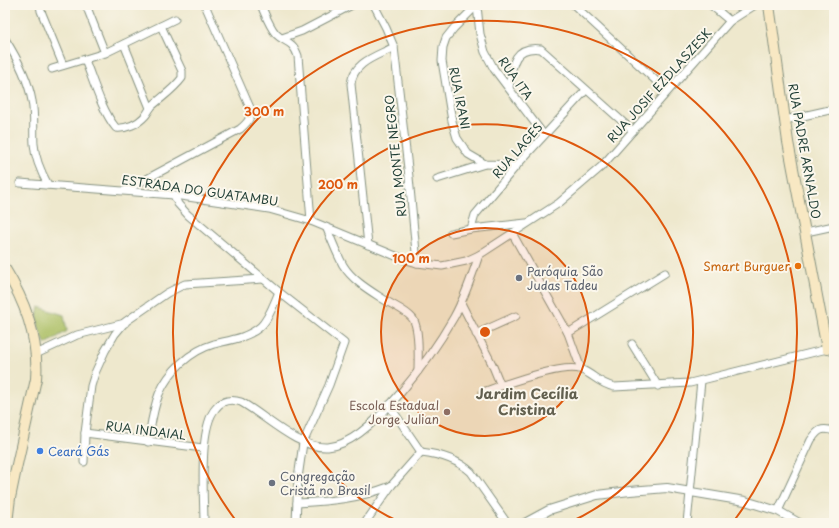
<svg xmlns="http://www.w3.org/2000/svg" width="839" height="528" font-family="'Playpen Sans',sans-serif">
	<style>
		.green { fill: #aabe62; stroke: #647e4b }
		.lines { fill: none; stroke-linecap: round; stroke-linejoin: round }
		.minor-casing { stroke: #869280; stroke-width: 9 }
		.tertiary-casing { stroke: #869280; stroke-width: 10 }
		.secondary-casing { stroke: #869280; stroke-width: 12 }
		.minor { stroke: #fff; stroke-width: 7 }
		.tertiary { stroke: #fff; stroke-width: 8 }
		.secondary { stroke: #f8e8c3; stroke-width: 10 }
		.ring { fill: none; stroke: #de580e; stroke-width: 2 }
		.food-dot { fill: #e8710a; stroke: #fbf7ec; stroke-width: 1.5 }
		.worship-dot { fill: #6b7280; stroke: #fbf7ec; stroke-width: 1.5 }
		.education-dot { fill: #8d6e63; stroke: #fbf7ec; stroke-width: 1.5 }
		.shop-dot { fill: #3f7fe0; stroke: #fbf7ec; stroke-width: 1.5 }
		.labels { text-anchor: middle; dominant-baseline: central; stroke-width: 4; stroke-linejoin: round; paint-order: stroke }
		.street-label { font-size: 12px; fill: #1f3d34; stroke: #fbf7ec }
		.food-label { font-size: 12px; fill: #c56008; stroke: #fbf7ec; text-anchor: end }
		.worship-label { font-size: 12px; fill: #5b616d; stroke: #fbf7ec; text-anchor: start }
		.education-label { font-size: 12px; fill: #785e54; stroke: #fbf7ec; text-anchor: end }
		.shop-label { font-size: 12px; fill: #366cbe; stroke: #fbf7ec; text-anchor: start }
		.quarter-label { font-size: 14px; font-weight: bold; fill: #62604f; stroke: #fbf7ec }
		.centre { fill: #de580e; stroke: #fbf7ec; stroke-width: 2 }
		.ring-label { font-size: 12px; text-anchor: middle; font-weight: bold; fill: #de580e; stroke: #fbf7ec; stroke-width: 4; stroke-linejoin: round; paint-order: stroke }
	</style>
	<rect width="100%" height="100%" fill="#fbf7ec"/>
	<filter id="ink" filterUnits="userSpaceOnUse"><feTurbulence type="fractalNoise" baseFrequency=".025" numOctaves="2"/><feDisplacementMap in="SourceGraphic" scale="8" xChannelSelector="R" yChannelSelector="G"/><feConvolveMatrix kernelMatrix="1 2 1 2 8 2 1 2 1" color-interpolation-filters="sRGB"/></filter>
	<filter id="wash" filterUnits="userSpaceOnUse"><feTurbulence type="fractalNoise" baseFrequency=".012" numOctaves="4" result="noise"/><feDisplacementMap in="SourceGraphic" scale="16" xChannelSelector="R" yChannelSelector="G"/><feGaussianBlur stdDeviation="0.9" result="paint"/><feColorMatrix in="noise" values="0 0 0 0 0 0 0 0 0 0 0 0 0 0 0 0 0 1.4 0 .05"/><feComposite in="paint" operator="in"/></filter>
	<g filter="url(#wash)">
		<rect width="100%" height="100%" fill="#eee8cd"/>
		<path class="green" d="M39,307L64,315L67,331L46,344C39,333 35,319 39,307Z"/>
	</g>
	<g filter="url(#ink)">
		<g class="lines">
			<defs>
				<g id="minor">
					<path d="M40,5L41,11L63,65"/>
					<path d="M86,5L105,53"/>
					<path d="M261,5C265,14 269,26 276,34C286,44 292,39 298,56L311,221"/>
					<path d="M374,5L386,28L394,47L409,177L417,263"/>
					<path d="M477,5L454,28L446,38L443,47L442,61L452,121L457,138L468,154L485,164L517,165"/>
					<path d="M574,5L667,91"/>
					<path d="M711,5L730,21"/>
					<path d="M477,6L480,34L485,52L494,69L544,135"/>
					<path d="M282,38L302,31L352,5"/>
					<path d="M5,39C17,58 28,78 32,101C35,115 33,130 34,144C35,159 41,172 48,185"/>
					<path d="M124,44L150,108"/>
					<path d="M85,60C93,80 102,111 116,128C126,129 138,124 145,116C148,113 149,109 152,106C162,97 174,89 182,78V71L161,26"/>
					<path d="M52,69L105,53L175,19"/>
					<path d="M509,88C512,66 513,45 541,49L633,131"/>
					<path d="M785,120L834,109"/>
					<path d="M437,179L485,164"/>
					<path d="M20,183L174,195L269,209L311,221L403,259L417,263L442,266L466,261L479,255L559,203L601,167L730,21L755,5"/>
					<path d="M126,190L240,129C247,123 251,119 251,110L205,5"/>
					<path d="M174,195L178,204L188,215L279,292L344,343L329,385L303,443L298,478L296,523"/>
					<path d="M327,229C332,241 337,254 343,265C352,280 369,290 383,299C392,305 406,310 413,319C420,330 418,357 418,371"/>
					<path d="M471,229L475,215L517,165L586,90"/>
					<path d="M806,232L834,226"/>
					<path d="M451,233L471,229L526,223"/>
					<path d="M512,233L568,333L581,369"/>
					<path d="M368,245L351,84C353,62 377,56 394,47"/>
					<path d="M461,303L492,364L501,386"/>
					<path d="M568,333L665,273"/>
					<path d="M476,334L516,316"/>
					<path d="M632,344L658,386"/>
					<path d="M36,354L77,335L125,323"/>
					<path d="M483,392C503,385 564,362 582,370C594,375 598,383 614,387L690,383L827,349"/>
					<path d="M389,405L421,452"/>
					<path d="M85,433L203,448"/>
					<path d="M148,442C151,426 153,409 159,394C169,371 190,351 214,344C230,340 247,338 260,327C269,319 274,303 279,292"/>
					<path d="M421,452C439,454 457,459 471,472L507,523"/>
					<path d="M84,462L85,433L91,386L95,373L105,351L115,334L125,322L167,293L185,284L263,279"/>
					<path d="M297,503C333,501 357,499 391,486"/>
					<path d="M778,511L811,440C818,430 821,427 834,431"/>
					<path d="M204,523C204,496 198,427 216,408C222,400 232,399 241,402C266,416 298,449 328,447C371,444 434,352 454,317C465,297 472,276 479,255"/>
					<path d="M365,523L391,486L421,452"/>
					<path d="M687,523L701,381"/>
				</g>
				<path id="tertiary" d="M525,523L549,510L597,495L630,491L667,488L745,501L778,511L799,523"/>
				<g id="secondary">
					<path d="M769,5L788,142L827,349L834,347"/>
					<path d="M5,269C26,303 39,339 36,379L16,469L10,498L7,523"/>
				</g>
			</defs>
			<use href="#minor" class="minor-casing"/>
			<use href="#tertiary" class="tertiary-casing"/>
			<use href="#secondary" class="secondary-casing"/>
			<use href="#minor" class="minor"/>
			<use href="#tertiary" class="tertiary"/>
			<use href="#secondary" class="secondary"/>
		</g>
	</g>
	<circle cx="485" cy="332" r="104" fill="#de580e" fill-opacity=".12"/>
	<g class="ring">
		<circle cx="485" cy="332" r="104"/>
		<path d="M402 523A208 208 0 1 1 568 523"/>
		<path d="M237 522A312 312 0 1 1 733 522"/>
	</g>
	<circle class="food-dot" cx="798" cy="266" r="4"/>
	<g class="worship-dot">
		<circle cx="519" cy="278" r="4"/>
		<circle cx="272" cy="483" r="4"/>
	</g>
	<circle class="education-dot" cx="447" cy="412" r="4"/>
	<circle class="shop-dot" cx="40" cy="451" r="4"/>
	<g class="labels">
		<g class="street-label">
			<text transform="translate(516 78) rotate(55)">RUA ITA</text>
			<text transform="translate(659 85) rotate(-48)">RUA JOSIF EZDLASZESK</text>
			<text transform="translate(460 98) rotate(79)">RUA IRANI</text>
			<text transform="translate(517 150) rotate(-49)">RUA LAGES</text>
			<text transform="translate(805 151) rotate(80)">RUA PADRE ARNALDO</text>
			<text transform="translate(395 156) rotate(-96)">RUA MONTE NEGRO</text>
			<text transform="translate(200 190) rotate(8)">ESTRADA DO GUATAMBU</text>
			<text transform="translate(146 430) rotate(7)">RUA INDAIAL</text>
		</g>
		<g class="food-label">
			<text x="790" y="266">Smart Burguer</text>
		</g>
		<g class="worship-label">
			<text x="527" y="271">Paróquia São<tspan x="527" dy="14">Judas Tadeu</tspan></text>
			<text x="280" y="476">Congregação<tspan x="280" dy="14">Cristã no Brasil</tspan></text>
		</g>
		<g class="education-label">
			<text x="439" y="405">Escola Estadual<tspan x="439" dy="14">Jorge Julian</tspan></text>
		</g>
		<g class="shop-label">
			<text x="48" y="451">Ceará Gás</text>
		</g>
		<g class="quarter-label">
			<text x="527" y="393">Jardim Cecília<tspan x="527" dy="16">Cristina</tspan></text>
		</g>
	</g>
	<circle cx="485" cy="332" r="6" class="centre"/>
	<g class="ring-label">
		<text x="264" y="116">300 m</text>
		<text x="338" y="189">200 m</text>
		<text x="411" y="263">100 m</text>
	</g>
	<rect width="839" height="528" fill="none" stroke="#fbf7ec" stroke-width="20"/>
</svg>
